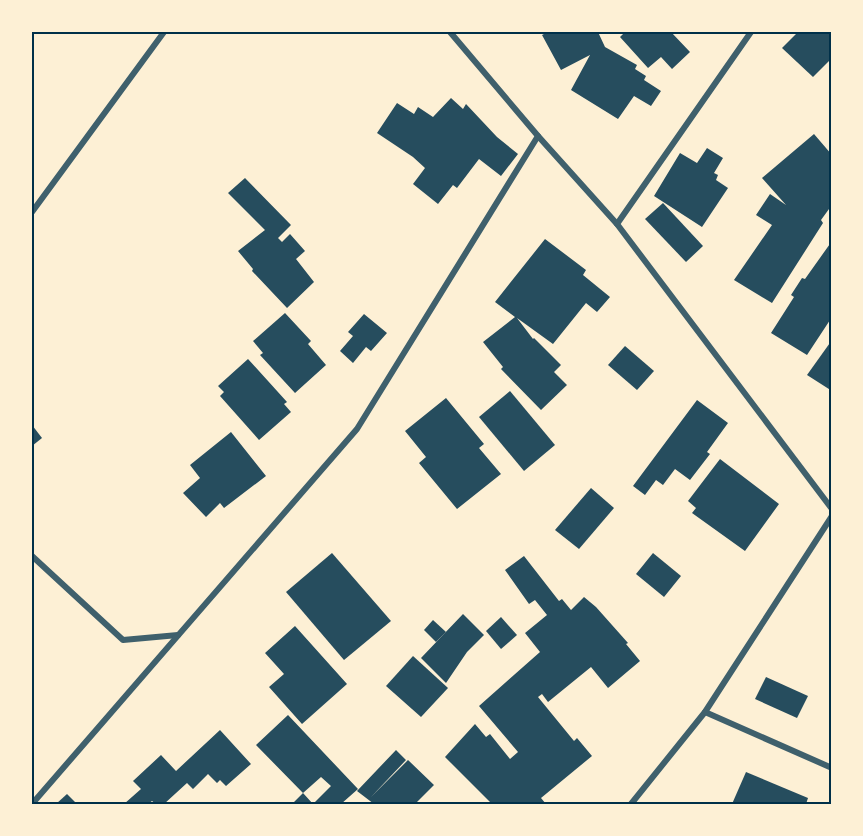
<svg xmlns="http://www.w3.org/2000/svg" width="863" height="836" font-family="'Fira Sans',sans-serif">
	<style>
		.building { fill: #264d5e; fill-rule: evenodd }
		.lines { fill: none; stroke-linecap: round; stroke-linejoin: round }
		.minor { stroke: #3f606c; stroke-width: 6 }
		.neatline { fill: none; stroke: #003049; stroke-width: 2 }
	</style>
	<rect width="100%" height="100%" fill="#fdf0d5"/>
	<g class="building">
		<path d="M548,32H598L605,47L637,65L635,69L646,76L644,80L661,91L651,106L634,96L618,119L571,90L590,55L561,70L542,35Z"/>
		<path d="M625,32H671L690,52L672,69L661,57L648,68L620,37Z"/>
		<path d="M798,32H832V58L813,77L782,48Z"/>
		<path d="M451,98L463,109L466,104L497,137L518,154L501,176L479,159L457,188L453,185L438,204L413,184L425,168L413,157L377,133L397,103L414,114L418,107L433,117Z"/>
		<path d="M814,134L832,155V211L829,209L821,220L823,223L772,303L734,280L772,225L756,215L770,194L786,205L762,178Z"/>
		<path d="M707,148L723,158L714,173L718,175L716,180L728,188L702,227L654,196L680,153L697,163Z"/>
		<path d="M245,178L291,225L278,238L282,242L290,234L305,251L296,259L314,282L287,308L252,271L253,269L238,251L265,230L228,193Z"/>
		<path d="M663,203L703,246L686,262L645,219Z"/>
		<path d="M545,239L586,270L583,275L610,297L597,312L586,303L553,344L517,318L533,339L534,338L561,365L554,372L567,385L541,410L501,369L503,367L483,342L515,317L495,302Z"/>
		<path d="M832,241V317L807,355L771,333L794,297L791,295L802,278L805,279Z"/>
		<path d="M285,313L311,341L308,344L326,365L295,393L260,355L263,353L253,341Z"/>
		<path d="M364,314L387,333L371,351L366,347L353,363L340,351L353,336L348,332Z"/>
		<path d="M832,340V391L807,375Z"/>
		<path d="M625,346L654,371L637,390L608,365Z"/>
		<path d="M248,359L287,402L284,404L291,412L259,440L220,396L224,392L218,386Z"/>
		<path d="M510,391L555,445L524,471L479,417Z"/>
		<path d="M446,398L484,444L479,448L501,474L457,509L419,463L426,457L405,431Z"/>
		<path d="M697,400L728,423L707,452L710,454L690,480L675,469L663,485L656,480L645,495L633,486Z"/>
		<path d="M32,425L42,438L32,446Z"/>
		<path d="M231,432L266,476L224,508L220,503L206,517L183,493L200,478L190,465Z"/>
		<path d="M720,459L779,504L745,551L692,513L696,508L688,501Z"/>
		<path d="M591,488L614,508L579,549L555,530Z"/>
		<path d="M332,553L391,621L344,660L286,592Z"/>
		<path d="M653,553L681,576L664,597L636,574Z"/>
		<path d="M524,556L559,601L562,599L571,610L584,597L596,607L628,643L626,644L640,661L608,688L591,667L548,702L542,694L538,697L574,741L577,738L592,756L541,798L546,804H492L445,757L475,724L486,737L490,734L510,759L518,752L479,706L540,652L525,633L547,615L535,600L529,604L505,570Z"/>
		<path d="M463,614L484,635L467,652L446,683L421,658Z"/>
		<path d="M501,617L517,635L501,649L486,631Z"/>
		<path d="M433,620L446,632L436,642L424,630Z"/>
		<path d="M295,626L347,684L302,724L269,687L284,674L265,653Z"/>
		<path d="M413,656L448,688L421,717L386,686Z"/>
		<path d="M766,677L808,696L797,718L755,699Z"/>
		<path d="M288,715L358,789L341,804H294L293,803L303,793L256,745ZM321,777L331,786L313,804L303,793Z"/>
		<path d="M220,730L251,764L226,786L220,780L217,783L208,774L193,789L187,783L164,804H156L152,801L148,804H124L141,789L133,781L161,755L176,771Z"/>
		<path d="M396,750L406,760L371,797L408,760L434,785L415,804H374L357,791Z"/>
		<path d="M746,772L808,798L806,804H732Z"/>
		<path d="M67,794L77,804H56Z"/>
	</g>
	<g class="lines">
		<g class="minor">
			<path d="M450,32L538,136L617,224L832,509"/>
			<path d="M32,212L164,32"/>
			<path d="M617,224L751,32"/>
			<path d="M32,556L123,640L178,635"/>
			<path d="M705,712L832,768"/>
			<path d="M32,804L357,429L538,136"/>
			<path d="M631,804L705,712L832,516"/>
		</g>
	</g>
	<rect width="863" height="836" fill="none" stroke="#fdf0d5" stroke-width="66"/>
	<rect x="33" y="33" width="797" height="770" class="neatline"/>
</svg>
